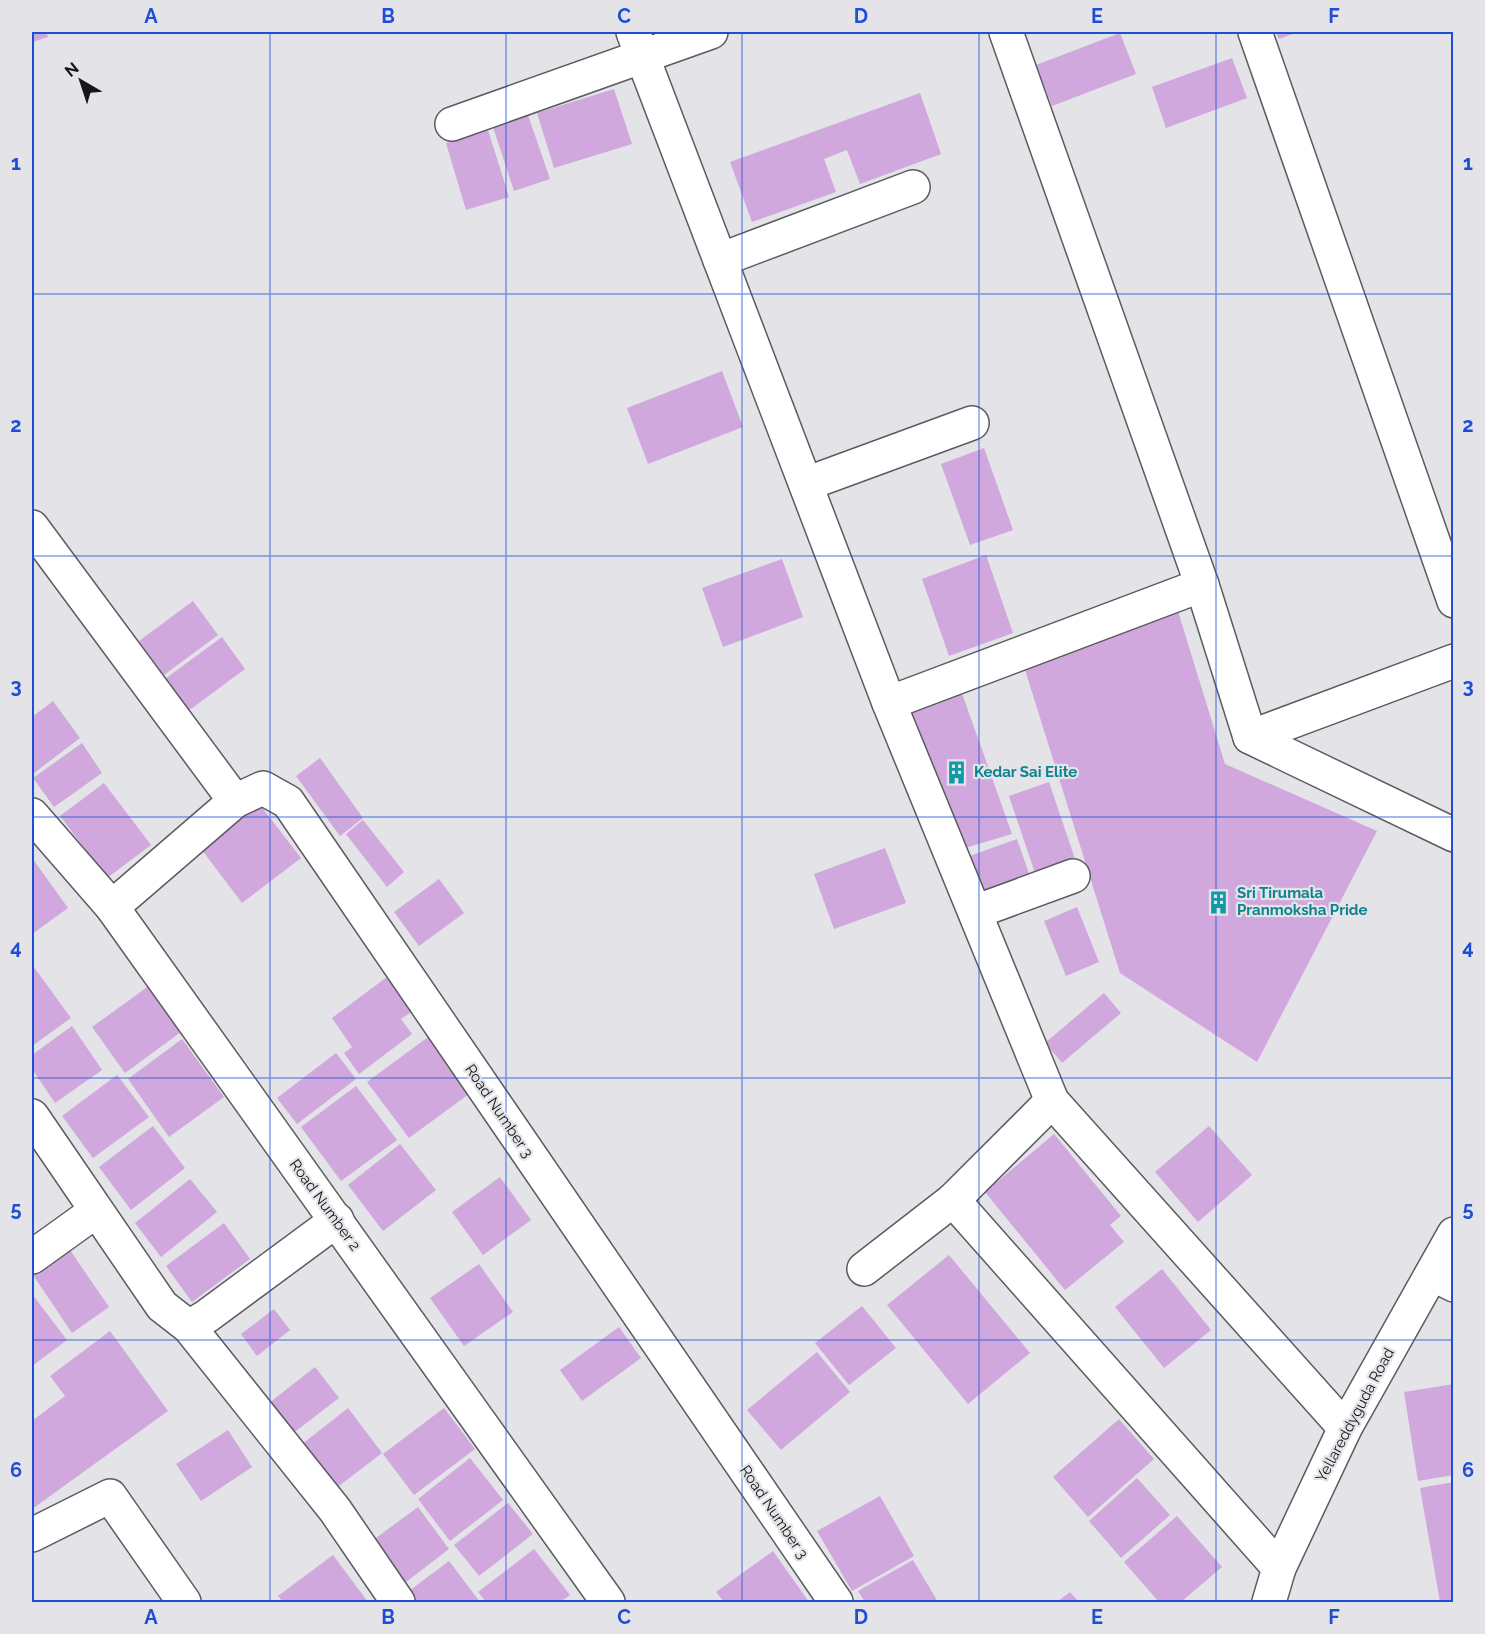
<svg xmlns="http://www.w3.org/2000/svg" width="1485" height="1634" font-family="Raleway,sans-serif">
	<style>
		.building { fill: #d0a8dd }
		.lines { fill: none; stroke-linecap: round; stroke-linejoin: round }
		.minor-casing { stroke: #5b5b60; stroke-width: 36 }
		.tertiary-casing { stroke: #5b5b60; stroke-width: 36 }
		.minor { stroke: #fff; stroke-width: 33 }
		.tertiary { stroke: #fff; stroke-width: 33 }
		.grid { fill: none; stroke: #1d4ed8; stroke-width: 1.5; stroke-opacity: 0.55 }
		.labels { text-anchor: middle; dominant-baseline: central; stroke-width: 4.5; stroke-linejoin: round; paint-order: stroke }
		.culture-label { font-size: 15px; font-weight: bold; fill: #0d838f; stroke: #e3e3e8; text-anchor: start }
		.street-label { font-size: 15px; fill: #161618; stroke: #e3e3e8 }
		.neatline { fill: none; stroke: #1d4ed8; stroke-width: 2 }
		.grid-label { font-size: 20px; text-anchor: middle; font-weight: bold; fill: #1d4ed8 }
	</style>
	<rect width="100%" height="100%" fill="#e3e3e8"/>
	<g class="building">
		<path d="M32,32H46L48,37L32,42Z"/>
		<path d="M1276,32H1298L1279,39Z"/>
		<path d="M1120,33L1136,74L1052,106L1036,65Z"/>
		<path d="M1232,58L1247,98L1166,128L1152,87Z"/>
		<path d="M614,89L632,144L554,168L537,113Z"/>
		<path d="M920,93L941,154L860,184L847,150L824,159L836,192L752,222L730,162Z"/>
		<path d="M528,115L550,179L514,191L493,127Z"/>
		<path d="M488,130L509,197L466,210L446,143Z"/>
		<path d="M722,371L743,427L648,464L627,408Z"/>
		<path d="M984,448L1013,530L970,545L941,464Z"/>
		<path d="M986,555L1013,633L949,656L922,579Z"/>
		<path d="M782,559L803,617L723,647L702,588Z"/>
		<path d="M193,601L218,635L164,675L139,641Z"/>
		<path d="M1177,608L1225,764L1377,831L1257,1062L1120,973L1021,657Z"/>
		<path d="M222,637L245,669L188,711L165,679Z"/>
		<path d="M959,685L1012,834L955,851L898,710Z"/>
		<path d="M53,701L80,738L34,773L32,769V717Z"/>
		<path d="M82,743L102,773L54,807L33,778Z"/>
		<path d="M320,758L363,818L340,836L296,776Z"/>
		<path d="M1049,782L1077,865L1037,879L1009,796Z"/>
		<path d="M104,783L151,845L107,878L60,816Z"/>
		<path d="M257,801L301,858L242,903L199,846Z"/>
		<path d="M363,820L404,872L387,887L346,834Z"/>
		<path d="M1017,839L1033,885L981,904L964,858Z"/>
		<path d="M885,848L906,903L834,929L814,874Z"/>
		<path d="M32,858L68,908L32,934Z"/>
		<path d="M439,879L464,913L419,946L394,912Z"/>
		<path d="M1077,907L1099,962L1066,976L1044,921Z"/>
		<path d="M33,966L71,1018L32,1046V967Z"/>
		<path d="M387,977L413,1011L401,1019L412,1034L359,1074L344,1053L352,1047L332,1018Z"/>
		<path d="M153,983L185,1029L125,1073L92,1027Z"/>
		<path d="M1104,993L1121,1013L1062,1063L1045,1043Z"/>
		<path d="M72,1026L102,1070L55,1103L32,1069V1055Z"/>
		<path d="M431,1035L473,1091L409,1138L367,1082Z"/>
		<path d="M182,1039L224,1097L169,1137L128,1079Z"/>
		<path d="M336,1053L356,1079L297,1124L277,1098Z"/>
		<path d="M117,1075L149,1117L93,1158L62,1116Z"/>
		<path d="M356,1086L397,1140L341,1181L301,1127Z"/>
		<path d="M153,1126L185,1168L131,1210L99,1167Z"/>
		<path d="M1209,1126L1252,1175L1198,1222L1155,1172Z"/>
		<path d="M1054,1134L1121,1216L1110,1225L1124,1242L1065,1290L985,1192Z"/>
		<path d="M400,1144L436,1190L383,1231L348,1185Z"/>
		<path d="M500,1177L531,1220L483,1255L452,1212Z"/>
		<path d="M190,1179L217,1212L161,1257L135,1223Z"/>
		<path d="M224,1223L250,1259L192,1302L166,1266Z"/>
		<path d="M70,1250L109,1307L72,1333L33,1275Z"/>
		<path d="M949,1255L1030,1353L968,1404L887,1305Z"/>
		<path d="M479,1264L513,1312L464,1346L430,1298Z"/>
		<path d="M1162,1269L1211,1330L1164,1368L1115,1307Z"/>
		<path d="M32,1294L67,1340L32,1366Z"/>
		<path d="M862,1306L896,1348L849,1385L815,1343Z"/>
		<path d="M274,1309L290,1330L257,1356L241,1334Z"/>
		<path d="M619,1327L641,1358L582,1401L560,1370Z"/>
		<path d="M110,1331L168,1411L32,1509V1421L65,1396L50,1376Z"/>
		<path d="M817,1352L850,1392L781,1450L747,1410Z"/>
		<path d="M315,1367L339,1398L288,1437L264,1407Z"/>
		<path d="M1454,1384V1475L1418,1481L1404,1392Z"/>
		<path d="M348,1408L382,1453L331,1492L297,1448Z"/>
		<path d="M444,1408L475,1449L414,1495L383,1454Z"/>
		<path d="M1119,1419L1154,1459L1088,1517L1053,1477Z"/>
		<path d="M228,1430L252,1467L201,1501L176,1464Z"/>
		<path d="M470,1458L503,1500L450,1541L418,1499Z"/>
		<path d="M1137,1478L1170,1515L1121,1558L1089,1521Z"/>
		<path d="M1454,1482V1602H1440L1420,1488Z"/>
		<path d="M880,1496L914,1556L852,1591L817,1531Z"/>
		<path d="M508,1503L533,1534L479,1576L454,1545Z"/>
		<path d="M418,1507L449,1549L397,1589L365,1546Z"/>
		<path d="M1177,1516L1222,1567L1181,1602H1159L1124,1562Z"/>
		<path d="M534,1549L570,1595L560,1602H486L478,1592Z"/>
		<path d="M773,1551L809,1602H724L716,1592Z"/>
		<path d="M333,1555L368,1602H283L278,1596Z"/>
		<path d="M913,1560L938,1602H865L858,1591Z"/>
		<path d="M449,1561L480,1602H411L405,1594Z"/>
		<path d="M1070,1592L1079,1602H1057Z"/>
	</g>
	<g class="lines">
		<defs>
			<g id="minor">
				<path d="M633,32L889,703L1052,1101L1345,1428"/>
				<path d="M1006,32L1202,585L1250,737L1454,835"/>
				<path d="M1255,32L1454,601"/>
				<path d="M452,124L711,32"/>
				<path d="M720,260L913,187"/>
				<path d="M806,484L972,423"/>
				<path d="M32,527L235,801"/>
				<path d="M889,703L1202,585"/>
				<path d="M1250,737L1454,661"/>
				<path d="M32,815L112,907L608,1602"/>
				<path d="M112,907L235,801L263,788L288,802L836,1602"/>
				<path d="M975,912L1073,876"/>
				<path d="M32,1116L162,1306L189,1327L207,1316L337,1220"/>
				<path d="M953,1200L1052,1101"/>
				<path d="M32,1257L96,1211"/>
				<path d="M864,1269L953,1200L1279,1568"/>
				<path d="M1432,1274L1454,1285"/>
				<path d="M189,1327L335,1510L398,1602"/>
				<path d="M32,1535L110,1496L184,1602"/>
			</g>
			<path id="tertiary" d="M1269,1602L1279,1568L1345,1428L1454,1234"/>
		</defs>
		<use href="#minor" class="minor-casing"/>
		<use href="#tertiary" class="tertiary-casing"/>
		<use href="#minor" class="minor"/>
		<use href="#tertiary" class="tertiary"/>
	</g>
	<path class="grid" d="M270,32V1602M506,32V1602M742,32V1602M979,32V1602M1216,32V1602M32,294H1454M32,556H1454M32,817H1454M32,1078H1454M32,1340H1454"/>
	<defs>
		<symbol id="building-bare" viewBox="-9 -9 18 18"><path d="M-4-6H4V6H1V3H-1V6H-4ZM-2.5-4.3h1.7v1.8h-1.7ZM.8-4.3h1.7v1.8H.8ZM-2.5-1h1.7V.8h-1.7ZM.8-1h1.7V.8H.8Z" fill="#0f9aa8" stroke="#e3e3e8" stroke-width="2.5" paint-order="stroke"/></symbol>
	</defs>
	<g fill-rule="evenodd">
		<use href="#building-bare" x="940" y="756" width="33" height="33"/>
		<use href="#building-bare" x="1202" y="886" width="33" height="33"/>
	</g>
	<g class="labels">
		<g class="culture-label">
			<text x="974" y="772">Kedar Sai Elite</text>
			<text x="1237" y="893">Sri Tirumala<tspan x="1237" dy="17">Pranmoksha Pride</tspan></text>
		</g>
		<g class="street-label">
			<text transform="translate(499 1111) rotate(56)">Road Number 3</text>
			<text transform="translate(325 1205) rotate(54)">Road Number 2</text>
			<text transform="translate(1355 1415) rotate(-62)">Yellareddyguda Road</text>
			<text transform="translate(774 1512) rotate(56)">Road Number 3</text>
		</g>
	</g>
	<rect width="1485" height="1634" fill="none" stroke="#e3e3e8" stroke-width="66"/>
	<g transform="translate(81 81) rotate(321)" stroke="#e3e3e8" stroke-width="4.5" paint-order="stroke">
	<path d="M0-4.5L10 22L0 15L-10 22Z" fill="#161618"/>
	<text y="-9" font-size="16" font-weight="bold" text-anchor="middle" fill="#161618">N</text>
	</g>
	<rect x="33" y="33" width="1419" height="1568" class="neatline"/>
	<g class="grid-label">
		<text x="151" y="23">A</text>
		<text x="388" y="23">B</text>
		<text x="624" y="23">C</text>
		<text x="861" y="23">D</text>
		<text x="1097" y="23">E</text>
		<text x="1334" y="23">F</text>
		<text x="16" y="170">1</text>
		<text x="1468" y="170">1</text>
		<text x="16" y="432">2</text>
		<text x="1468" y="432">2</text>
		<text x="16" y="693">3</text>
		<text x="1468" y="693">3</text>
		<text x="16" y="954">4</text>
		<text x="1468" y="954">4</text>
		<text x="16" y="1216">5</text>
		<text x="1468" y="1216">5</text>
		<text x="16" y="1477">6</text>
		<text x="1468" y="1477">6</text>
		<text x="151" y="1624">A</text>
		<text x="388" y="1624">B</text>
		<text x="624" y="1624">C</text>
		<text x="861" y="1624">D</text>
		<text x="1097" y="1624">E</text>
		<text x="1334" y="1624">F</text>
	</g>
</svg>
